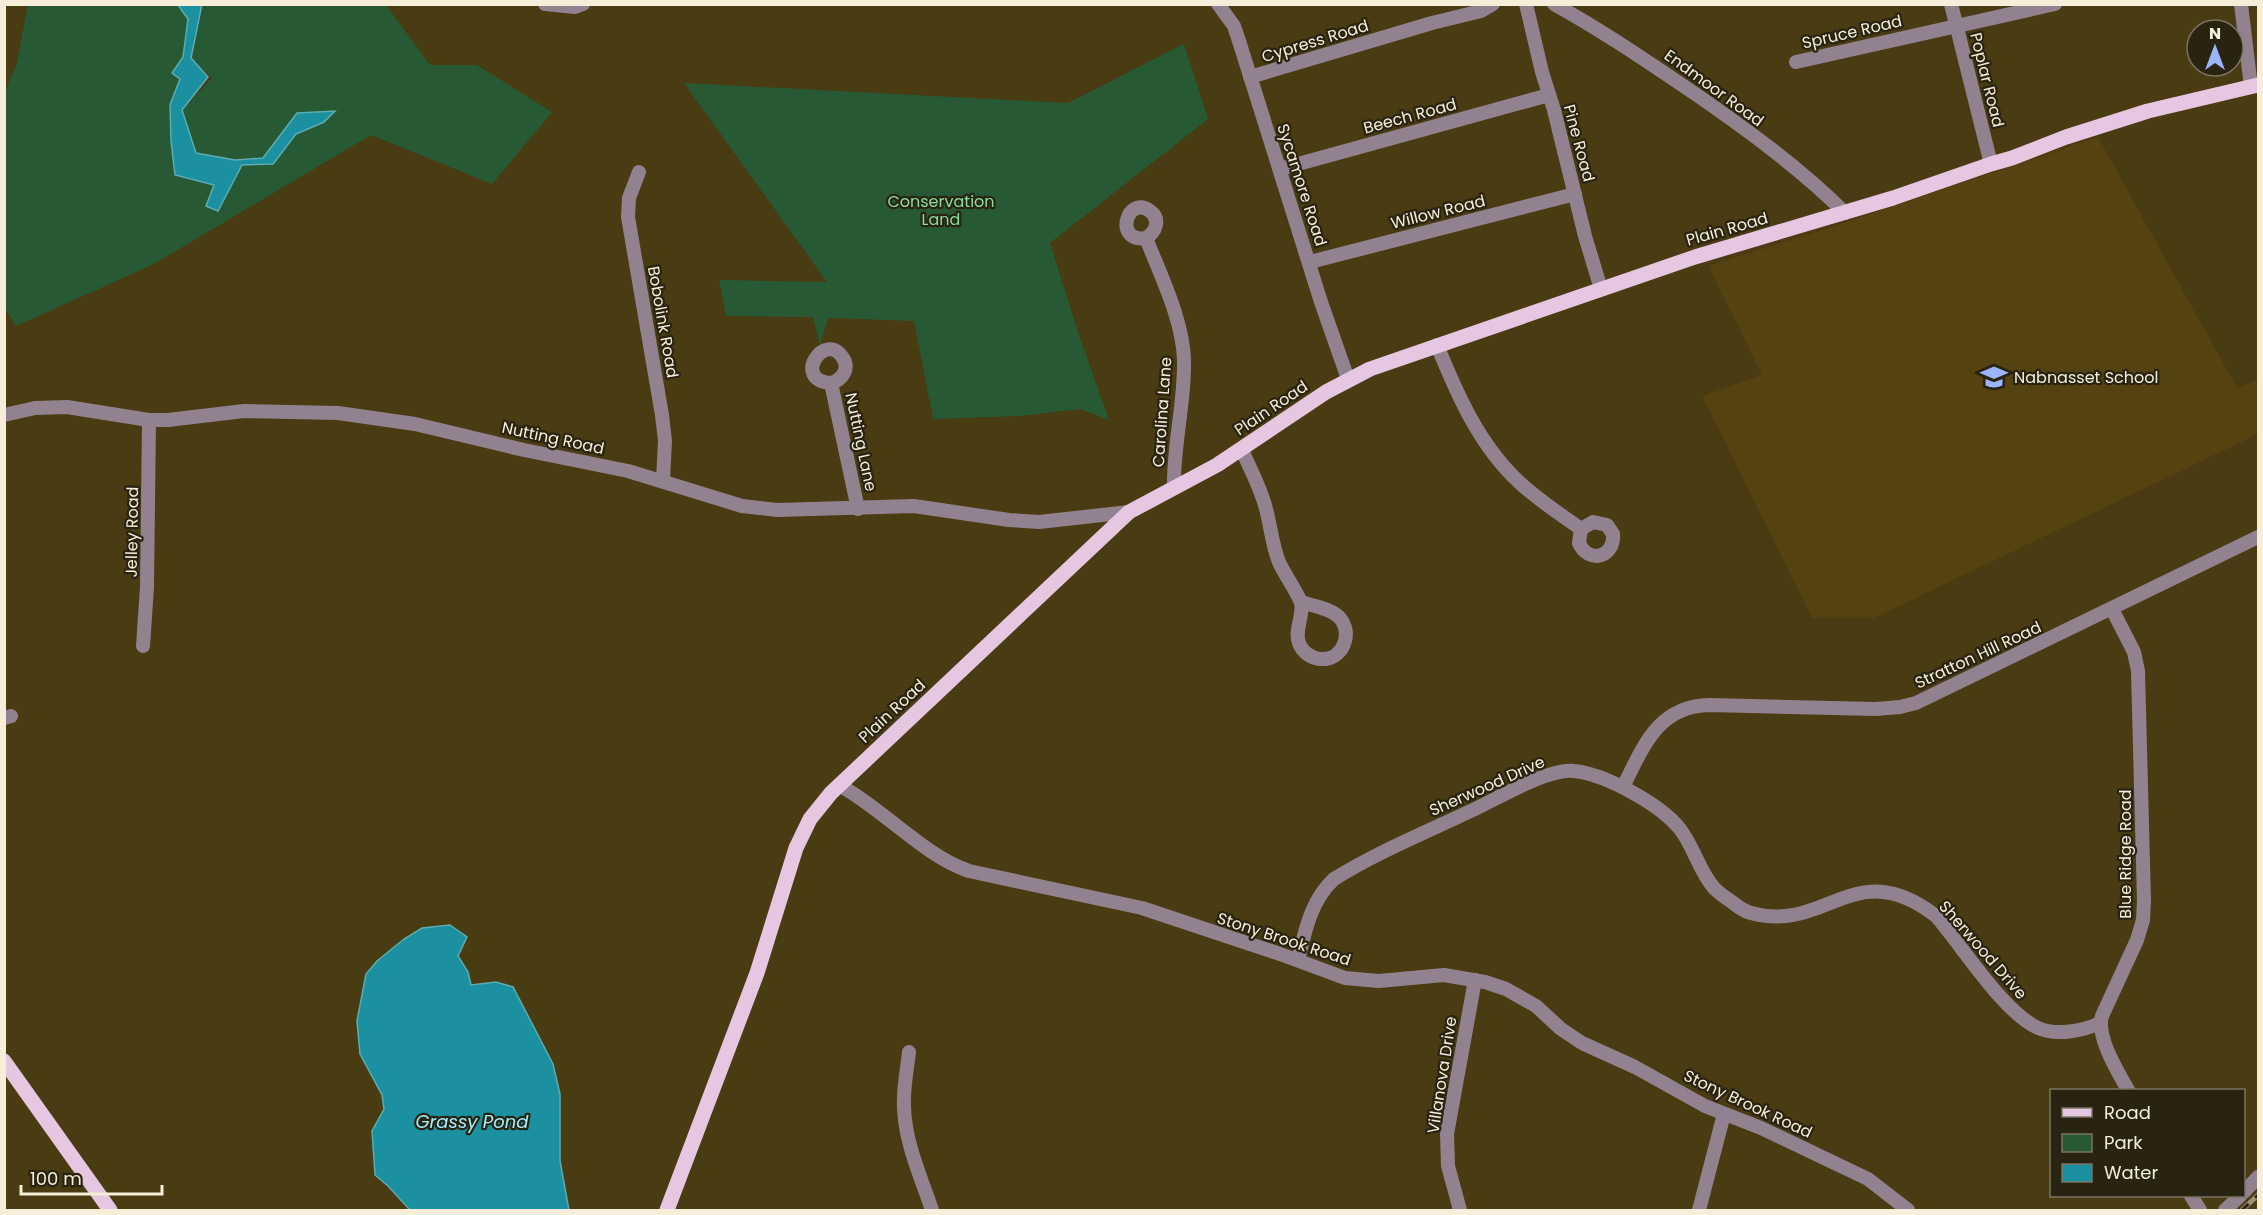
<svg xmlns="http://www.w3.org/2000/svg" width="2263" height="1215" font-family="Poppins,sans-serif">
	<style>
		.built { fill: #544311 }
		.green { fill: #275a34 }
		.water { fill: #1a90a0; stroke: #5cacb1; stroke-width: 1.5 }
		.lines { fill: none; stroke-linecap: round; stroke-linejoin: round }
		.minor { stroke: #928290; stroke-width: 14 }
		.major { stroke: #e6c7e2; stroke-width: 15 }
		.rail-casing { stroke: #9e9374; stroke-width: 5 }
		.rail { stroke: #292312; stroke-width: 3; stroke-dasharray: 9; stroke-linecap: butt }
		.labels { text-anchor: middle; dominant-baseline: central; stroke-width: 4.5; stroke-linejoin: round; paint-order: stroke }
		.street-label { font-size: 16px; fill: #f6eed9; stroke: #292312 }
		.park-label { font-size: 16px; fill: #88df9b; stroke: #292312 }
		.poi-label { font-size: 16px; fill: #f6eed9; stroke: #292312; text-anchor: start }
		.water-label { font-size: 18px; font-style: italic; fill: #a2eefc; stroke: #292312 }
	</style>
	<rect width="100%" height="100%" fill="#493b12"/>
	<path class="built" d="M2098,137L2237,388L2258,379V434L1874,618H1812L1702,396L1762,375L1708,266L1832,227Z"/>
	<g class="green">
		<path d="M28,5H178L188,19L183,57L172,72L180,79L170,106L171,141L175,174L242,165L273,164L296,134L324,122L334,111L297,113L263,158L235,160L196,153L182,110L212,78L191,59L202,5H386L430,65H477L552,112L492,184L371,135L152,265L16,326L4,307V93L16,66Z"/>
		<path d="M1184,44L1208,119L1050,243L1079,335L1109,420L1080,409L1019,416L933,419L914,321L828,318L820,345L813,317L726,316L719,280L827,282L684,83L1068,103Z"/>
	</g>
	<g class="water">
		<path d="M202,4L191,58L208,77L182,110L196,153L235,160L263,158L297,113L335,111L324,122L296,134L273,164L242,165L218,211L206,206L214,185L175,175L171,141L170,105L180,79L172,73L183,57L188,19L178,5Z"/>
		<path d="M450,925L467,937L458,956L468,972L471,985L496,982L513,987L553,1064L560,1094V1161L569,1210H410L388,1186L375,1175L372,1131L384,1109L382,1095L360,1054L357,1021L366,974L377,961L404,939L422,928Z"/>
	</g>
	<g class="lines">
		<g class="minor">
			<path d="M545,4L575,7L583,4"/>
			<path d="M1218,4L1234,26L1240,44L1321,302L1348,379"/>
			<path d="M1526,4L1542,72L1554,110L1585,236L1601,289"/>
			<path d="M1554,4C1603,31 1648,62 1694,93C1746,129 1800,168 1845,213"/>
			<path d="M1951,4L1991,164"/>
			<path d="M2241,4L2251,87"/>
			<path d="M1796,62L2055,4"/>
			<path d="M1250,77L1432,23L1481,11L1493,4"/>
			<path d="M1280,169L1549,95"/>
			<path d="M639,172L629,198L628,217L662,415L665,441L663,480"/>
			<path d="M1146,238C1113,243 1127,194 1150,211C1161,219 1156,232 1146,238C1160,274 1183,320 1184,360C1185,403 1173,445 1174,488"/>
			<path d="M1310,262L1575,194"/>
			<path d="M1437,345C1457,394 1479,445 1519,482C1538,500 1560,514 1581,529L1579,543C1588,564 1615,558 1613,534L1607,525L1593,522L1581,529"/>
			<path d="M831,383C791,381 825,329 843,358C850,369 842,380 831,383L858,509"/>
			<path d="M4,415L35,408L67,407L149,420H168L244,411L338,413L415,424L524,450L628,471L742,506L777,510L914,506L1009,520L1039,522L1129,512"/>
			<path d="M1242,450C1250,469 1261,488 1266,509C1271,527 1272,545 1279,562C1283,572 1299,595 1301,603C1304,616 1294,630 1299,643C1302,652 1311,658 1320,659C1343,661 1354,633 1339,617C1330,608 1313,606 1301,602"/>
			<path d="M2112,609L2134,652L2138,671L2144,901L2143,920L2137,940L2102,1016C2096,1037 2118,1072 2128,1090"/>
			<path d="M143,646L147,587L149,420"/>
			<path d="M4,718L11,716"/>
			<path d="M839,785C882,808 924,856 969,871L1142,908L1280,954L1345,978L1379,981L1444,975L1485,982L1506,989L1536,1006L1561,1029L1582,1043L1635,1067L1705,1106L1761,1128L1868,1179L1908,1210"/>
			<path d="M1623,787C1643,747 1658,706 1709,705L1876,709L1900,707L1916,703L2258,537"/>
			<path d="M1298,960C1305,931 1311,900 1334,879C1379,851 1429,831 1477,808C1500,797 1549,768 1574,771C1605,774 1660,804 1680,829C1694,847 1699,871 1714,888C1719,893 1726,898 1732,902C1738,907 1744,911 1751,913C1827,934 1854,853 1936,916C1963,947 2003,1012 2038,1028C2056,1036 2083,1031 2100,1023"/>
			<path d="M909,1052C907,1070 903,1089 904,1107C905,1143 921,1177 932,1210"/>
			<path d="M2244,1192L2258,1177"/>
			<path d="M2191,1196L2200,1210"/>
			<path d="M1460,1210L1448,1166L1447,1134L1475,980"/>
			<path d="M1699,1210L1724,1114"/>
			<path d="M2225,1210L2240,1196"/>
		</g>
		<g class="major">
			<path d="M4,1061L110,1210"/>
			<path d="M667,1210L757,973L796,848L810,819L831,793L1129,512L1217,465L1326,392L1370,369L1695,257L1893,198L1991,164L2012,158L2066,137L2148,111L2258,85"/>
		</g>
		<defs>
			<path id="rail" d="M2242,1210L2258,1195"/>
		</defs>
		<use href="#rail" class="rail-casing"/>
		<use href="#rail" class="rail"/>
	</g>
	<defs>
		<symbol id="school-bare" viewBox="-9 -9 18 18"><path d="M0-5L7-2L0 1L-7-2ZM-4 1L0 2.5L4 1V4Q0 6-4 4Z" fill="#9cb4fd" stroke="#292312" stroke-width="2.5" paint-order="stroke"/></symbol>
	</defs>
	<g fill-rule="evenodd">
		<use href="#school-bare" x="1975" y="358" width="38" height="38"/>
	</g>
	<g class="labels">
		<g class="street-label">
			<text transform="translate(1852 32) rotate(-13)">Spruce Road</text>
			<text transform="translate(1315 41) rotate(-17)">Cypress Road</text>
			<text transform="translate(1987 80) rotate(76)">Poplar Road</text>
			<text transform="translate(1714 88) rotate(36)">Endmoor Road</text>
			<text transform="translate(1410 116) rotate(-15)">Beech Road</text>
			<text transform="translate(1579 143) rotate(75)">Pine Road</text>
			<text transform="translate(1302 185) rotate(72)">Sycamore Road</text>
			<text transform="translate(1438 212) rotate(-14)">Willow Road</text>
			<text transform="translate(1727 229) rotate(-16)">Plain Road</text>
			<text transform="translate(663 322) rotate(80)">Bobolink Road</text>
			<text transform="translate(1271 408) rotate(-34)">Plain Road</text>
			<text transform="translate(1162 412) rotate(-86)">Carolina Lane</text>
			<text transform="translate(553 438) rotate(12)">Nutting Road</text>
			<text transform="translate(861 442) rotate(78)">Nutting Lane</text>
			<text transform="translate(132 532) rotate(-89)">Jelley Road</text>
			<text transform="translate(1978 655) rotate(-25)">Stratton Hill Road</text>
			<text transform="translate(892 711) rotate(-43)">Plain Road</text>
			<text transform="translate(1487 786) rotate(-24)">Sherwood Drive</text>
			<text transform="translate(2125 854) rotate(-90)">Blue Ridge Road</text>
			<text transform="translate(1284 939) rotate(18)">Stony Brook Road</text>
			<text transform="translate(1983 950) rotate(49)">Sherwood Drive</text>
			<text transform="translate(1442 1075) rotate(-81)">Villanova Drive</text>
			<text transform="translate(1748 1104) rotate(25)">Stony Brook Road</text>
		</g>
		<g class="park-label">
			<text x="941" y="201">Conservation<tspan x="941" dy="18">Land</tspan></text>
		</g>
		<g class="poi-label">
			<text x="2014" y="377">Nabnasset School</text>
		</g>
		<g class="water-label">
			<text x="472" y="1121">Grassy Pond</text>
		</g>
	</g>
	<rect width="2263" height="1215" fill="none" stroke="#f6eed9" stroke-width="12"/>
	<rect x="2050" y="1089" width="195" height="108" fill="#292312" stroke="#7b7462" stroke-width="1.5"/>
	<rect x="2062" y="1108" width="30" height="9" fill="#e6c7e2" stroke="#7b7462" stroke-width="1.5"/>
	<text x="2104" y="1119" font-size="18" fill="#f6eed9">Road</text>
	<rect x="2062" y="1134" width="30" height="18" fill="#275a34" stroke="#7b7462" stroke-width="1.5"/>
	<text x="2104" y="1149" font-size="18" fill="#f6eed9">Park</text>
	<rect x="2062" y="1164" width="30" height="18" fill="#1a90a0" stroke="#7b7462" stroke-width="1.5"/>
	<text x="2104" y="1179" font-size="18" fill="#f6eed9">Water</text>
	<g transform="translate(2215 48)"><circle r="28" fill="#292312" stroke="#7b7462" stroke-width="1.5"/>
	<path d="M0-4.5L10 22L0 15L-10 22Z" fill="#9cb4fd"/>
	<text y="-9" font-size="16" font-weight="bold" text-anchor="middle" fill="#f6eed9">N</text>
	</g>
	<path d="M21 1185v9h141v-9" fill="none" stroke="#f6eed9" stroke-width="3"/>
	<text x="30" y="1185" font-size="18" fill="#f6eed9" stroke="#292312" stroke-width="4.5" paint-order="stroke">100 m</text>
</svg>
